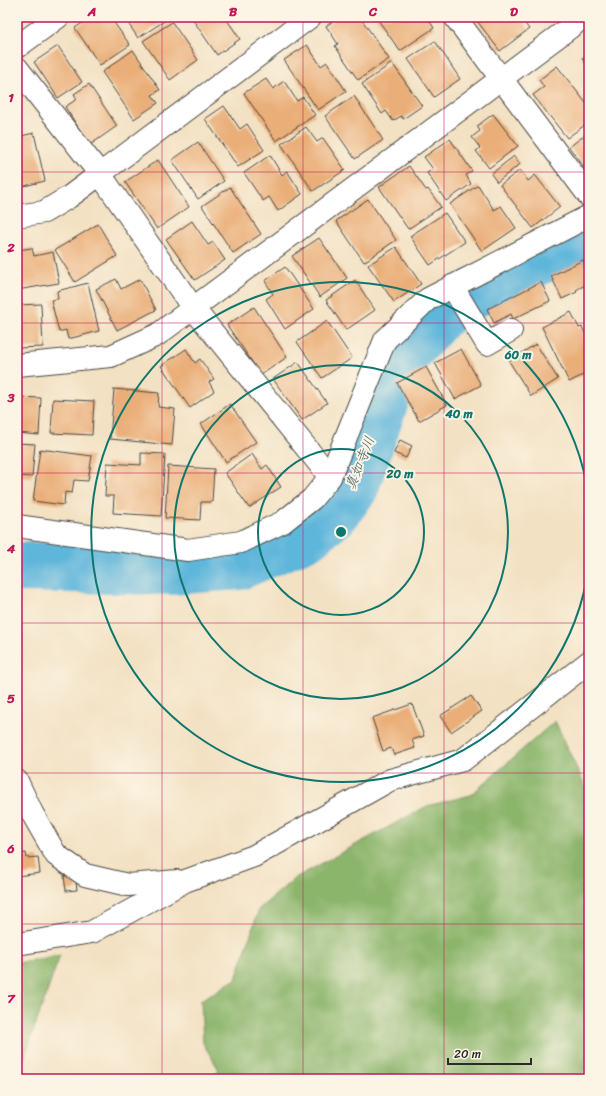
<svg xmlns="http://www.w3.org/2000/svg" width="606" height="1096" font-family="Sriracha,'Klee One',sans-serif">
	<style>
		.forest { fill: #8cb56c; stroke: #5c704c }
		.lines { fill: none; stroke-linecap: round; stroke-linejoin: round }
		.river { stroke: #5eb6db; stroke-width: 50 }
		.building { fill: #eaae78 }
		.minor-casing { stroke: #494642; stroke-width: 24 }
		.tertiary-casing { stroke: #494642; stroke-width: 24 }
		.minor { stroke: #fff; stroke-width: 22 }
		.tertiary { stroke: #fff; stroke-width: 22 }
		.grid { fill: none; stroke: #c2185b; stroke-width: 1; stroke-opacity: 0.55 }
		.ring { fill: none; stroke: #0f766e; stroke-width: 2 }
		.labels { text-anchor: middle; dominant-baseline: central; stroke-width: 4; stroke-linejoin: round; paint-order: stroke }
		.water-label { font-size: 14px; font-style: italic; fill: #3d5c69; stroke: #fcf5e5 }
		.centre { fill: #0f766e; stroke: #fcf5e5; stroke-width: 2 }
		.ring-label { font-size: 12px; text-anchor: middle; font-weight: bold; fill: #0f766e; stroke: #fcf5e5; stroke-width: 4; stroke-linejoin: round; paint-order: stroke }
		.neatline { fill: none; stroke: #c2185b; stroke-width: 1.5 }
		.grid-label { font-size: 13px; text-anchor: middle; font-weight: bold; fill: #c2185b }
	</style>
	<rect width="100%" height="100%" fill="#fcf5e5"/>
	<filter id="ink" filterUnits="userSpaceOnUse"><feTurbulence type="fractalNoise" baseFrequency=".025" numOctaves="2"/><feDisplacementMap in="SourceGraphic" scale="8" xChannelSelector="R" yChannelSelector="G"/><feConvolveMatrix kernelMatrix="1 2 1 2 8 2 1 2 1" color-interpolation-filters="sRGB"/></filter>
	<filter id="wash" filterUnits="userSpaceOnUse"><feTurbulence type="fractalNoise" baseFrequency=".012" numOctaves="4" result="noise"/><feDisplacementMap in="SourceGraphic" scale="16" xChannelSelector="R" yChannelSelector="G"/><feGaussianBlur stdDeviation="0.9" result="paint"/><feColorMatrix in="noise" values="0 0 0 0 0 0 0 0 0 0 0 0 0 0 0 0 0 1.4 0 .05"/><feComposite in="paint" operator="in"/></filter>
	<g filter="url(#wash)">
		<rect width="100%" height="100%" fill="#f3e1c3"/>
		<g class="forest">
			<path d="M555,721L589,795V1046L582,1079H209L219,1070L203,1043L201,1000L236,979L259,909L295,878L427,806L471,795Z"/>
			<path d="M60,955L17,1078V963Z"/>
		</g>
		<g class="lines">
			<path class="river" d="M17,567L169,570L239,565L306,536L334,514L354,487L397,363L439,316L468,296L589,235"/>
		</g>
		<g id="blocks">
			<g class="building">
				<path d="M91,17H110L130,45L100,65L75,28Z"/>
				<path d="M124,17H165L166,20L138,38Z"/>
				<path d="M191,17H225L240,39L217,55Z"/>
				<path d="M339,17H352L355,20L360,17L389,59L358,80L335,46L338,44L326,26Z"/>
				<path d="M376,17H427L434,28L400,51Z"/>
				<path d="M474,17H520L529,29L500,51Z"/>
				<path d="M172,22L198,60L170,80L143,41Z"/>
				<path d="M435,41L460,79L434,97L408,59Z"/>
				<path d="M307,45L321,66L327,62L346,91L318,110L284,60Z"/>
				<path d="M58,46L82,82L58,98L34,62Z"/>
				<path d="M133,50L160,90L152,95L158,103L134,119L102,72Z"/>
				<path d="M589,53V67L582,58Z"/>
				<path d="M392,63L422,106L403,119L401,116L393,121L386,111L382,114L362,84Z"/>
				<path d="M557,66L589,107V122L567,138L533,95L544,87L539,80Z"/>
				<path d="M266,79L273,89L284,81L297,101L303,97L315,115L276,141L244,93Z"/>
				<path d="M89,84L117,126L90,145L65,107L77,99L74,94Z"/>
				<path d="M354,96L383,140L355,159L325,116Z"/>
				<path d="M224,106L240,129L247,124L264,150L238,167L205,119Z"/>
				<path d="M493,114L518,146L489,168L476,151L480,148L472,137L480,131L477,126Z"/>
				<path d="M306,127L317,142L323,138L345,170L313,191L281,144Z"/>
				<path d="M589,132V174L569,147Z"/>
				<path d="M34,133L45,181L20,187L17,175V137Z"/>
				<path d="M450,139L472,171L466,175L471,184L446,201L427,173L433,169L424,157Z"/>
				<path d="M198,142L224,181L198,199L172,160Z"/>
				<path d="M270,155L282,175L287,171L302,194L278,211L269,197L263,201L244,173Z"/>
				<path d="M514,156L520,164L497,182L491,174Z"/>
				<path d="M158,160L189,207L157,229L125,182Z"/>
				<path d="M409,166L426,190L428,189L441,207L408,229L379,187Z"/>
				<path d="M520,170L528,181L535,175L560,207L533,228L500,185Z"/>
				<path d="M478,185L494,210L501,206L516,228L482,251L450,204Z"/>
				<path d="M230,187L261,234L233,253L202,206Z"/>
				<path d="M368,199L396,240L364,262L336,221Z"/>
				<path d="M445,213L465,242L430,265L410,236Z"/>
				<path d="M192,221L208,245L213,242L225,260L195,280L166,239Z"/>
				<path d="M98,224L117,256L75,282L55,250Z"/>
				<path d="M319,238L347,278L320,297L292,256Z"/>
				<path d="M396,247L421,284L394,302L368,265Z"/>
				<path d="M32,248L34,256L53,252L59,283L17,290V250Z"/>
				<path d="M583,260L589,271V283L576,290L577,292L562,299L551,276Z"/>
				<path d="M285,267L314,309L285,329L266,299L273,294L265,281Z"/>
				<path d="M116,279L121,289L140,279L156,310L117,330L96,289Z"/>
				<path d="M355,280L375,310L346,330L326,300Z"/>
				<path d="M541,282L550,301L513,319L511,314L494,323L487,309Z"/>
				<path d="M88,283L99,331L68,339L66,330L59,332L51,300L58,299L57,291Z"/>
				<path d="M41,304L43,347L17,348V305Z"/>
				<path d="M254,307L287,357L261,375L227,325Z"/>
				<path d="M571,312L579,328L582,327L589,341V372L569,382L542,327Z"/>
				<path d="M327,321L352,358L322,378L297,342Z"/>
				<path d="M536,344L558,379L531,396L509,361Z"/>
				<path d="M186,349L195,363L200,359L214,379L209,382L214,391L190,408L161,366Z"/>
				<path d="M461,349L481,385L455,399L435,363Z"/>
				<path d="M298,362L327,403L302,420L273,379Z"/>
				<path d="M426,367L447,405L419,421L397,383Z"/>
				<path d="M114,389L159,393L158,407L175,409L172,445L110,439Z"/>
				<path d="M17,397L41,398L39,435L17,433Z"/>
				<path d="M53,399L94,401L92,435L51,433Z"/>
				<path d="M230,404L256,442L226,462L201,424Z"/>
				<path d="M400,440L412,446L406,458L394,453Z"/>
				<path d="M17,443L35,444L32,477L17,476Z"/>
				<path d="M40,449L92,456L88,481L74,480L72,493L65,492L64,505L33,501Z"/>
				<path d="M141,453L165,454L161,516L113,513L114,496H105L107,463L141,465Z"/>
				<path d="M252,454L262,469L267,465L281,487L249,508L225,473Z"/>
				<path d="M168,466L214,469L212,502H201L200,520L165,518Z"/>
				<path d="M471,696L482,711L451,732L440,716Z"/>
				<path d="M412,704L424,736L412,740L415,748L394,755L391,748L383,751L372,718Z"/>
				<path d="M26,853L27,858L38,857L40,873L17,876V854Z"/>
				<path d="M75,875L77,890L66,891L64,876Z"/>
			</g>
		</g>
	</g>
	<g filter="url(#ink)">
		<use href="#blocks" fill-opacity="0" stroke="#494642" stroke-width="1"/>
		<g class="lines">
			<defs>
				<g id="minor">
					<path d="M455,17L589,196"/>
					<path d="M17,47L58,17"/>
					<path d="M17,68L100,174L193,308L330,477"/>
					<path d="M100,174L310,17"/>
					<path d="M452,286L487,344L511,330"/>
					<path d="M17,365L111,356L157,335L584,17"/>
					<path d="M17,526L188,550L241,542L283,522L312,499L330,477L385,340L428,299L589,216"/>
					<path d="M17,781L32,813L56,855L85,875L128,885L178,881"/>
					<path d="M17,944L92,932L185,881L254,856L390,780L463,760L589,662"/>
				</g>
				<path id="tertiary" d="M17,216L44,212L69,197L100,174"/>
			</defs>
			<use href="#minor" class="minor-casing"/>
			<use href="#tertiary" class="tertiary-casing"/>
			<use href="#minor" class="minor"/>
			<use href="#tertiary" class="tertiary"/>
		</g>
	</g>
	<path class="grid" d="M162,17V1079M303,17V1079M444,17V1079M17,172H589M17,323H589M17,473H589M17,623H589M17,773H589M17,924H589"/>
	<g class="ring">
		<circle cx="341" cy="532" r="83"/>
		<circle cx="341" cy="532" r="167"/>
		<path d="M589 565A250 250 0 1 1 589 499"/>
	</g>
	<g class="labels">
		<g class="water-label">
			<text transform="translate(360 463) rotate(-68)">真如寺川</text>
		</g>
	</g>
	<circle cx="341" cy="532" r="6" class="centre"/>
	<g class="ring-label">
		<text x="518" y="359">60 m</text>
		<text x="459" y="418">40 m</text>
		<text x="400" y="478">20 m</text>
	</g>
	<rect width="606" height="1096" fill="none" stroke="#fcf5e5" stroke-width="44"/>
	<path d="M448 1058v6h83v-6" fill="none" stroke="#2b2b2b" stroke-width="2"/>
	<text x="454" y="1058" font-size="12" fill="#2b2b2b" stroke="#fcf5e5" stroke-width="3" paint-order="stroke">20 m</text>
	<rect x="22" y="22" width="562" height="1052" class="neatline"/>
	<g class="grid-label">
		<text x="92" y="16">A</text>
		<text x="233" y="16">B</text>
		<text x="373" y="16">C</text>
		<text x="514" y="16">D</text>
		<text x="11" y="102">1</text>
		<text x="11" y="252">2</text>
		<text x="11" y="402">3</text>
		<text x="11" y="553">4</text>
		<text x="11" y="703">5</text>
		<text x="11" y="853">6</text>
		<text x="11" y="1003">7</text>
	</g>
</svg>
